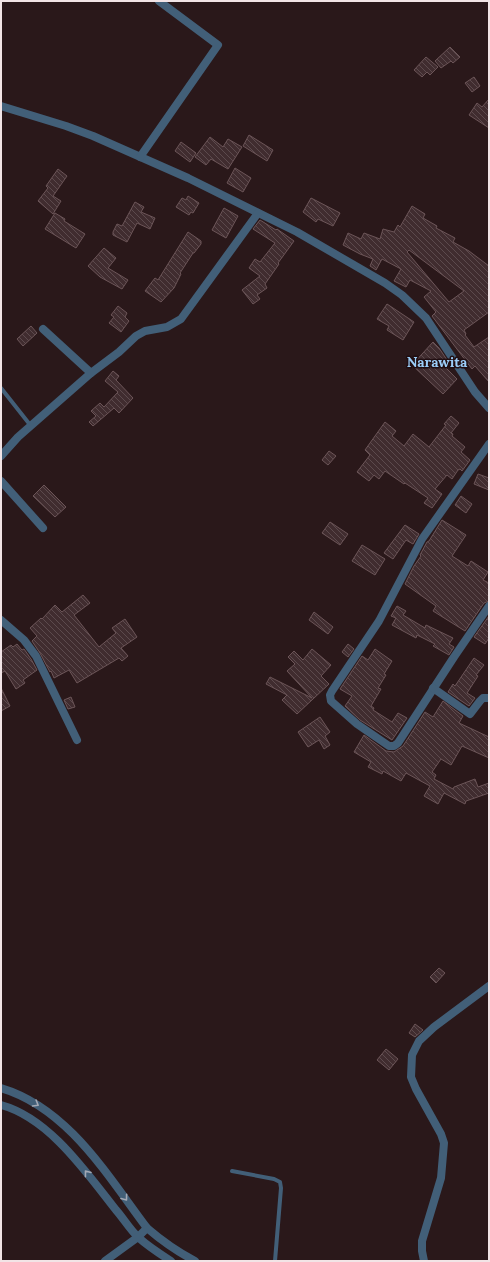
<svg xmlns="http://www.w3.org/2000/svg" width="490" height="1262" font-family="Lora,serif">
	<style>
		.building { fill: url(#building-back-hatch); stroke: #6c5558; fill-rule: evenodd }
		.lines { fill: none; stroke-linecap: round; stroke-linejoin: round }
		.lane { stroke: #425f78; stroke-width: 4 }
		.street { stroke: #425f78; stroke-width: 8 }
		.oneway { stroke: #a3a8b4 }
		.labels { text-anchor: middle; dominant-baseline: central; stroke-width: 3; stroke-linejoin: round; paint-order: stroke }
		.quarter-label { font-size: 14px; font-weight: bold; fill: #9bcdf8; stroke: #200e11 }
	</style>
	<defs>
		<pattern id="building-back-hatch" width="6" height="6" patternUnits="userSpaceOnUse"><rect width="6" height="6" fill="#402c2f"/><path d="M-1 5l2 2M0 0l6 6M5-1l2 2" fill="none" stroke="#5c4a4d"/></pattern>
	</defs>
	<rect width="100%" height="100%" fill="#2a181a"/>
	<g class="building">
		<path d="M450,47L460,57L453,63L451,61L441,68L435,61Z"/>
		<path d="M426,57L438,67L430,75L427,72L422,77L414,70Z"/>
		<path d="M474,77L480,86L472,92L465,83Z"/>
		<path d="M489,99V128L469,115L477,103L482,107Z"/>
		<path d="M249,135L273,150L267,161L243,146Z"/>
		<path d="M210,137L223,147L228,139L242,147L228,169L211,159L206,165L195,157Z"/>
		<path d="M181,142L196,153L190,162L175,151Z"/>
		<path d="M235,168L251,178L243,192L227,183Z"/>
		<path d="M58,169L67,176L53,196L61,201L53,214L38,201L48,188L46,186Z"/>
		<path d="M188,196L199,203L193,213L191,212L189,215L176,207L182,198L186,200Z"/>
		<path d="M311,198L340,213L333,226L318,219L316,222L303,212Z"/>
		<path d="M135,202L144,207L141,212L155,218L150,229L137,223L127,242L113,235V232L117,224L122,226Z"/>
		<path d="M412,206L425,214L423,218L437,226L436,228L455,238L453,242L469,251L489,266V312L464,330L466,334L465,335L474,347L489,337V382L475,366L472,369L432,316L436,312L424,297L431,291L410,280L406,287L394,281L401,269L382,259L376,270L370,266L373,259L360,254L343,245L348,233L361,239L364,233L380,239L383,229L394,232L398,225L400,227ZM409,250L464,291L449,302L407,252Z"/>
		<path d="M224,208L238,216L226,238L212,230Z"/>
		<path d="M55,213L65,219L64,221L85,234L76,248L45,229Z"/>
		<path d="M260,220L276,230L277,229L294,241L278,263L279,264L265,284L267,288L257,295L260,299L253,304L242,290L260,276L249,268L255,259L260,262L275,243L253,229Z"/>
		<path d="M188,232L201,241V244L194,253H193L180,273L181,274L174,288L161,302L145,291L155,278L158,280Z"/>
		<path d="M104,248L116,258L108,268L128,280L122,289L100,277L88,266Z"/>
		<path d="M387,304L414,322L403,340L387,330L389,326L377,319Z"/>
		<path d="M118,306L127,313L125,317L129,321L121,332L109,323L114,317L111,315Z"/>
		<path d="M31,326L37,333L23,346L17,339Z"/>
		<path d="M433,342L439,348L449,363L445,367L457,379L443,394L412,365Z"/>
		<path d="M113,371L119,376L116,380L133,398L119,413L114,408L93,426L89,422L96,416L91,411L100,403L104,407L118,392L105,381Z"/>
		<path d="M451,416L459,423L451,433L453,434L452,436L465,447L461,452L470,460L462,471L460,469L458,470L452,479L447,475L435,489L442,494L432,508L424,503L428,498L405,483L404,484L385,471L379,479L374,475L369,481L357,472L370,455L365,450L385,422L396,431L392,436L404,446L413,434L429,447L446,425L444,424Z"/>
		<path d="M329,451L336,456L328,465L322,460Z"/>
		<path d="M478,474L489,478V490L474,484Z"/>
		<path d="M44,485L66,507L55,517L33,496Z"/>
		<path d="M461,496L472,504L466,513L455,505Z"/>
		<path d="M442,520L466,535L452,556L468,566L471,561L488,572L483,580L489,583V601L484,603L465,631L433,611L436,606L405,584L414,566L421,556L420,555L427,542L429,541Z"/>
		<path d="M330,522L348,534L340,545L322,533Z"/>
		<path d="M405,525L419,534L413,544L406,540L393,559L384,553Z"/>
		<path d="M362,545L385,559L375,575L352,561Z"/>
		<path d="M83,595L90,603L74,615L99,647L116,633L112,628L125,619L137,637L121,648L128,656L122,661L119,658L77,683L69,670L54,678L51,671L50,672L40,653L32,641L37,636L30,628L41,618L42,619L55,605L62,612Z"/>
		<path d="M397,606L406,611L403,615L425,628L426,625L453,638L449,644L454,647L449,655L433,646L435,644L417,635L416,638L392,625L396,618L391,616Z"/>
		<path d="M314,612L333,627L328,634L309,620Z"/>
		<path d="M489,616V638L485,644L474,637Z"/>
		<path d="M17,644L22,650L24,649L31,659L37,670L23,680L25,683L16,689L5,671L1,673V652L11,645L13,647Z"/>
		<path d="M348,644L354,649L348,657L342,652Z"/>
		<path d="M312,649L331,665L321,676L329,684L297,714L282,700L287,695L266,684L270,677L312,698L287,671L295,664L288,657L294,651L303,660Z"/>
		<path d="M375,649L392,661L384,674L386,675L378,688L381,689L371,706L374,708L373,710L392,722L398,713L407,718L392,740L360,720L345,706L352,696L340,689L362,656L368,660Z"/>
		<path d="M474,658L484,665L476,675L478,676L467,693L475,698L469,706L448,692L453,684L455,686Z"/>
		<path d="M1,688L10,706L1,711Z"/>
		<path d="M71,697L75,707L68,709L64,700Z"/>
		<path d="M443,701L463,716L459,723L489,737V758L462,746L451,765L441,759L432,772L436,775L434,779L453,789L454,787L475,779L478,787L489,783V793L466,801L465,804L444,793L438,804L424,796L430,786L406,773L401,781L383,771L382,774L368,767L371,762L354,752L364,735L386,751L394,752L403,746L425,712L433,717Z"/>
		<path d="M320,717L330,732L325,736L330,745L324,749L319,740L308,747L298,732Z"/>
		<path d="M439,968L445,973L436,983L430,977Z"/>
		<path d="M415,1024L423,1030L415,1037L409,1033Z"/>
		<path d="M386,1049L398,1059L389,1070L377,1060Z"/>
	</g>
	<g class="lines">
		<g class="lane">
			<path d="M1,388L31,426"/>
			<path d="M232,1171L274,1179L280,1182L281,1188L275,1261"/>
		</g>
		<g class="street">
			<path d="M1,106L66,126L93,136L188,178L297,232L385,283L402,295L426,318L475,392L489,408"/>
			<path d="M140,157L218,45L159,1"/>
			<path d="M43,329L91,373"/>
			<path d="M489,444L422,539L379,621L332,691L330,695L331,701L357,724L389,746H394L398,743L454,657L489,606"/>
			<path d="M1,456L18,437L91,373L119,352L136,336L145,331L167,327L181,319L258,213"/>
			<path d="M1,481L43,528"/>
			<path d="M1,620L24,640L36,656L77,740"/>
			<path d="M433,688L470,714L480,701L483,698H489"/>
			<path d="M1,1088C68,1108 107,1175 147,1228C162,1241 178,1252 195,1261"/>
			<path d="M1,1105C49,1118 86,1172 116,1210C124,1219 130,1230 139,1238C149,1247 160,1254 171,1261"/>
			<path d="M105,1261L138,1237L147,1228"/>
			<path d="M424,1261L422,1251V1241L441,1178L444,1143L441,1134L416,1089L411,1077L412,1055L419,1041L434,1027L489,986"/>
		</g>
	</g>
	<defs><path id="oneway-chevron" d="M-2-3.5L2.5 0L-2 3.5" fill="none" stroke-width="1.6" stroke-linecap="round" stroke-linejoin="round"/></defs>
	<g class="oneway">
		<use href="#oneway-chevron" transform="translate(36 1104) rotate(31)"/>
		<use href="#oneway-chevron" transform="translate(87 1173) rotate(-128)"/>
		<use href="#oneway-chevron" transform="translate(125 1198) rotate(53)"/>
	</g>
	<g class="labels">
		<g class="quarter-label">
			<text x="437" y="362">Narawita</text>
		</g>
	</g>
	<rect width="490" height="1262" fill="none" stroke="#f2e4e6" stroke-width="4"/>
</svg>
